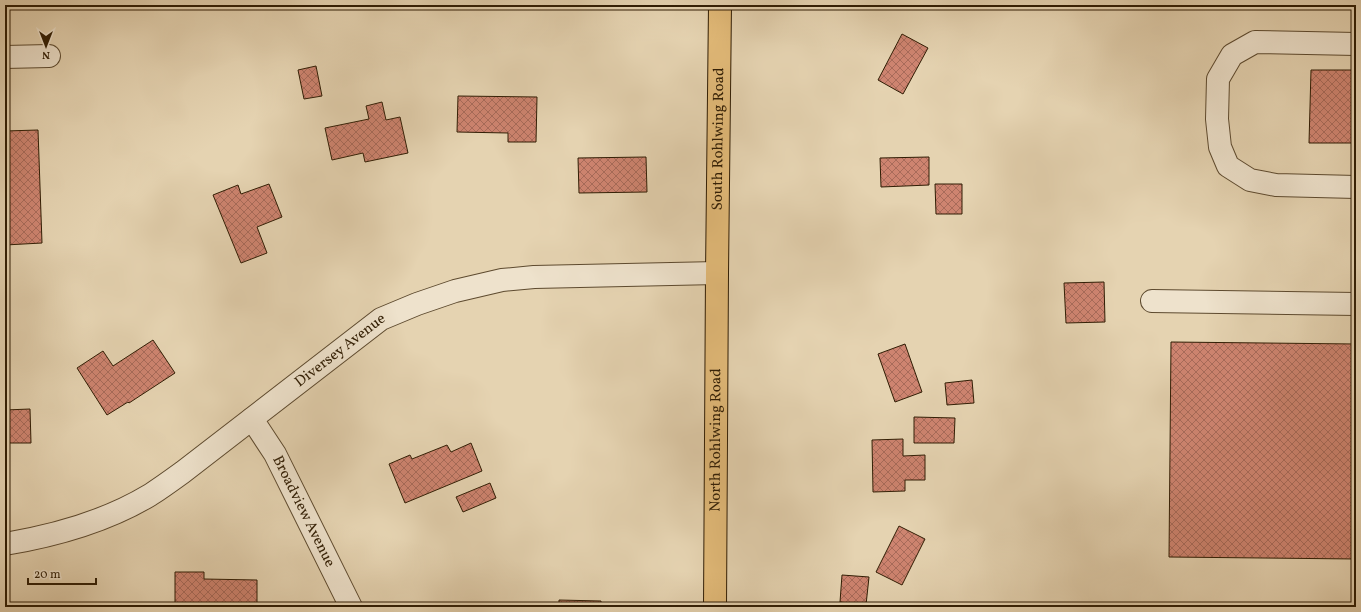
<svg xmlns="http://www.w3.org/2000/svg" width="1361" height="612" font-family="Vollkorn,serif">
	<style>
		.building { fill: url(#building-cross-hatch); stroke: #301d04 }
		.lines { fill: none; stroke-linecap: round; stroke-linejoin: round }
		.minor-casing { stroke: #5d4a2f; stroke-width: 24 }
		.major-casing { stroke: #301d04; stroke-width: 24 }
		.minor { stroke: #eee2cc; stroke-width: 22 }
		.major { stroke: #e2ba78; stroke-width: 22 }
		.labels { text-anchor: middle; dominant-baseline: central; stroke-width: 4; stroke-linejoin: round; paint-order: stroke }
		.street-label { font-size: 15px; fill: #301d04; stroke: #eee2cc }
	</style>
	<defs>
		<pattern id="building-cross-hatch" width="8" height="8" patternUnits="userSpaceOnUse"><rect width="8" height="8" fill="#ce8470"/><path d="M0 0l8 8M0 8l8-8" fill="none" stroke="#a86b5a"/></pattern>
	</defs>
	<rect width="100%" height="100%" fill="#e5d3b1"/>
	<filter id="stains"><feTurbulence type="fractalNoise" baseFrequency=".005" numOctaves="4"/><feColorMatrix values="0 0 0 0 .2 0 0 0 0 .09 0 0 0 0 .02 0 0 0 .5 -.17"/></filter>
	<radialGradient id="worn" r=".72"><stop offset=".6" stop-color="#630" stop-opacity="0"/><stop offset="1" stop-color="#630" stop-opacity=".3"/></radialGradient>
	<g class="building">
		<path d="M902,34L928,48L903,94L878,80Z"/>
		<path d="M316,66L322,96L304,99L298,70Z"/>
		<path d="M1311,70H1356V143H1309Z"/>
		<path d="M458,96L537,97L536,142H508V133L457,132Z"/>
		<path d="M382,102L386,120L400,117L408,153L365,162L363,153L332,160L325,128L369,119L366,106Z"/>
		<path d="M38,130L42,243L5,245V131Z"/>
		<path d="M646,157L647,192L579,193L578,158Z"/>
		<path d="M929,157V185L881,187L880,158Z"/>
		<path d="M269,184L282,217L257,227L267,253L241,263L213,195L238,185L241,194Z"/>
		<path d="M935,184H962V214H936Z"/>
		<path d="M1104,282L1105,322L1066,323L1064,283Z"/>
		<path d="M153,340L175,373L129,403L128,402L107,415L77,368L103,351L113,366Z"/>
		<path d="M1171,342L1356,344V559L1169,557Z"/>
		<path d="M905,344L922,392L895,402L878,354Z"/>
		<path d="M972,380L974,403L947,405L945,383Z"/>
		<path d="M30,409L31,443H5V410Z"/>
		<path d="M914,417L955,418L954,443H914Z"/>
		<path d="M903,439V456L925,455V480H905V491L873,492L872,440Z"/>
		<path d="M471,443L482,471L405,503L389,464L410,455L412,459L447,445L451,452Z"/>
		<path d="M490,483L496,498L463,512L456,497Z"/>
		<path d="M899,526L925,539L902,585L876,572Z"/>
		<path d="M175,572H204V579L257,580V607H175Z"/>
		<path d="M842,575L869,577L866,605L840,602Z"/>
		<path d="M559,600L601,601V607H559Z"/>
	</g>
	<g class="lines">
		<defs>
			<g id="minor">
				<path d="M1356,44L1255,42L1232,55L1218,79L1217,119L1220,147L1228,166L1250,180L1276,185L1356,187"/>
				<path d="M5,57L49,56"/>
				<path d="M1152,301L1356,304"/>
				<path id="s1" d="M252,419L275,454L351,607"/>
				<path id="s2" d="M5,544C53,536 107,521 150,495C161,488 172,480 183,472L381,319L417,304L455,291L502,280L534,277L717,273"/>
			</g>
			<g id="major">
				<path id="s3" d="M715,607L717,273L720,5"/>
			</g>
		</defs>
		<use href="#minor" class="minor-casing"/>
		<use href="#major" class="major-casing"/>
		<use href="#minor" class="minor"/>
		<use href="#major" class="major"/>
	</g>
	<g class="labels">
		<g class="street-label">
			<text stroke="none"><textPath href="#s3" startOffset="468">South Rohlwing Road</textPath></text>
			<text stroke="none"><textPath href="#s2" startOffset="393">Diversey Avenue</textPath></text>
			<text stroke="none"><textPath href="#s3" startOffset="167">North Rohlwing Road</textPath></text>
			<text stroke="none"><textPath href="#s1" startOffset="106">Broadview Avenue</textPath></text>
		</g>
	</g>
	<rect width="1361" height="612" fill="none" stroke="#e5d3b1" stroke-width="20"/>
	<rect x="6" y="6" width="1349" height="600" fill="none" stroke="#301d04" stroke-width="2"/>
	<rect x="10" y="10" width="1341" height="592" fill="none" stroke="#301d04"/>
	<g transform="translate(46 46) rotate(180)" stroke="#eee2cc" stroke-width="3" paint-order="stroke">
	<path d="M0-3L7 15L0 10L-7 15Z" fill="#301d04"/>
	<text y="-6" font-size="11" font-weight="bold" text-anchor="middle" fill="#301d04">N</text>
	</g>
	<path d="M28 578v6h68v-6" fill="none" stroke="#301d04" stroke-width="2"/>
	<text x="34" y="578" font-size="12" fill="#301d04" stroke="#eee2cc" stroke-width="3" paint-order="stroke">20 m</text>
	<rect width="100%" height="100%" filter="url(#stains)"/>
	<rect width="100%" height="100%" fill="url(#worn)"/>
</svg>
